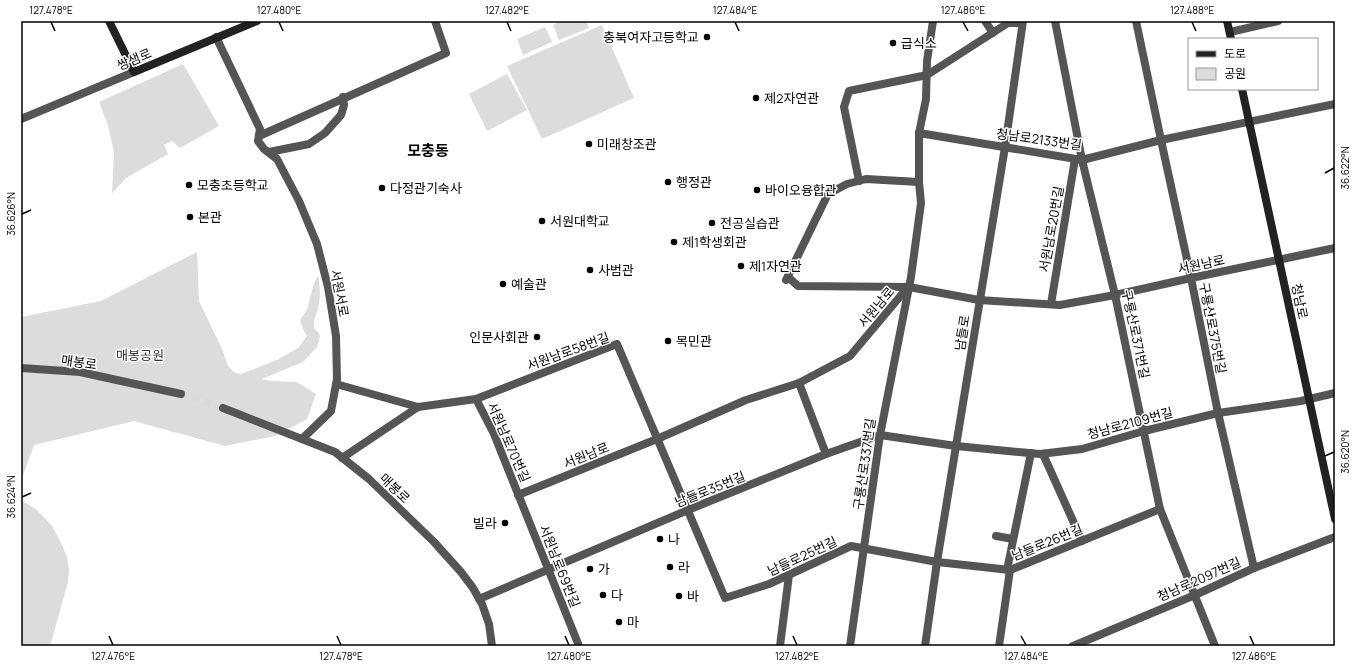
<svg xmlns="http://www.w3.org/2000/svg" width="1356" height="667" font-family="Manrope,'Noto Sans KR',sans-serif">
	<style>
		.green { fill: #dcdcdc }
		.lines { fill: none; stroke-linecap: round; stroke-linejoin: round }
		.street-tunnel { stroke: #d9d9d9; stroke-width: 8; stroke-dasharray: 8 4; stroke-linecap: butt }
		.street { stroke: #555; stroke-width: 8 }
		.secondary { stroke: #222; stroke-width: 8 }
		.ticks { fill: none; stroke: #000; stroke-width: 1.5 }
		.poi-dot { fill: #000; stroke: #fff; stroke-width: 1.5 }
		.labels { text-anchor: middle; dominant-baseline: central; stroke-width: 3; stroke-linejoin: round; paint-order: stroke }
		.poi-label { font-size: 13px; fill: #000; stroke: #fff; text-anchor: start }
		.street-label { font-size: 13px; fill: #000; stroke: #fff }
		.park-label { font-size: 13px; fill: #333; stroke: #fff }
		.quarter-label { font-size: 15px; font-weight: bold; fill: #000; stroke: #fff }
		.neatline { fill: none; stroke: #000; stroke-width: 1.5 }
		.ticks-label { font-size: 10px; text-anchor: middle; fill: #000 }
	</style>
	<rect width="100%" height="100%" fill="#fff"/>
	<g class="green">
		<path d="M561,21H586L589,28L559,40L553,25Z"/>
		<path d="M602,25L634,98L542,139L507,66Z"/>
		<path d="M545,27L552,42L523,55L517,39Z"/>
		<path d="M183,64L219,126L180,148L172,141L164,145L168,154L126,178L112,193L114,152L108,125L99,102Z"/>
		<path d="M507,74L527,110L487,131L469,94Z"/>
		<path d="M197,252L199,301L222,349L228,366L235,373L241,374L277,360L298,348L307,336L303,329L300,320L307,310L314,283L318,276C320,286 321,298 318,308C316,317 312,320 315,330L318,332L320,336L317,347L303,362L262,379L271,381L297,382L316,394L307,419L275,436L225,446L134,421L34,445L21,481V317L101,301Z"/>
		<path d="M21,500L37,510L52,526L61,543L67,557L69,570L68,582L50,646H21Z"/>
	</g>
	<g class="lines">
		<path class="street-tunnel" d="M181,394L223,408"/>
		<g class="street">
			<path d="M985,21L993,33"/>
			<path d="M1055,21L1082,160L1115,295L1160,509L1215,646"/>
			<path d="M1136,21L1161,140L1191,278L1218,413L1254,568"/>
			<path d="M1230,32L1278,21"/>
			<path d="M216,37L260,129L258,141L264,149L277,159L299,201L317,244L328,287L336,336L337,379L331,411L302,439"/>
			<path d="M21,119L134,72"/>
			<path d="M919,133L1082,160L1161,140L1335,104"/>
			<path d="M259,136L446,53L435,21"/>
			<path d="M269,152L309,144L325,133L341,115L344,105L343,97"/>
			<path d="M859,181L844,107L849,91L927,75L1008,23H1022"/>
			<path d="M919,182L866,179L847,184L828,194L786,280L788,277L798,286L909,287L979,300L1060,305L1115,295L1191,278L1335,248"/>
			<path d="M1051,304L1075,159"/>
			<path d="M21,368L80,372L181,394"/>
			<path d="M799,383L826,454"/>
			<path d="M336,384L418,407L476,399L617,344L725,598L769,584L851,546L937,562L1010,570L1160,509"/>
			<path d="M476,399L494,434L579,646"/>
			<path d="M223,408L335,452L369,479L434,542L461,572L473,588L482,604L489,624L492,646"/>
			<path d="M1043,454L1082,541"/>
			<path d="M342,458L418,407"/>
			<path d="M518,495L657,439L746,400L799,383L850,356L908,287"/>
			<path d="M996,536L1013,539"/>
			<path d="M1007,570L1031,453"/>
			<path d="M479,599L688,510L826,454L880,435L956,446L1040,454L1082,449L1144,431L1218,413L1301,401L1335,393"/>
			<path d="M780,646L789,575"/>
			<path d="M850,646L880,435L911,277L921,203L919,182V133L926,99L927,61L933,21"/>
			<path d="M925,646L937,562L1005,147L1023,21"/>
			<path d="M999,646L1010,570"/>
			<path d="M1073,646L1195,595L1254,568L1335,537"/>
		</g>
		<g class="secondary">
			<path d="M109,21L134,72L257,21"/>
			<path d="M1227,21L1231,39"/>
			<path d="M1242,89L1335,519"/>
		</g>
	</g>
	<path class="ticks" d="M51,22L55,31M279,22L283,31M507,22L511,31M735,22L739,31M963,22L968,31M1192,22L1196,31M1325,173L1334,168M22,214L31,210M1325,456L1334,452M22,497L31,493M109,636L113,645M337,636L341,645M565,636L569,645M793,636L797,645M1021,636L1026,645M1250,636L1254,645"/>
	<g class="poi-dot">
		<circle cx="707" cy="37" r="4"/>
		<circle cx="893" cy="43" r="4"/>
		<circle cx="756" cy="98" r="4"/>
		<circle cx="589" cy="144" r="4"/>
		<circle cx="668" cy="182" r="4"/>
		<circle cx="189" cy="185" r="4"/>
		<circle cx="382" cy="188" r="4"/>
		<circle cx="757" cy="190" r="4"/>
		<circle cx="190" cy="217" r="4"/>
		<circle cx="542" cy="221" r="4"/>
		<circle cx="712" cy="223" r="4"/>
		<circle cx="674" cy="242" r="4"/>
		<circle cx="741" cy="266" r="4"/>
		<circle cx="590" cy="270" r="4"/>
		<circle cx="503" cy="284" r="4"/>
		<circle cx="537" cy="337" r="4"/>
		<circle cx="668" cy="341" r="4"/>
		<circle cx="505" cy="523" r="4"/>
		<circle cx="660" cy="539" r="4"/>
		<circle cx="670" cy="567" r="4"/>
		<circle cx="590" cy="569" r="4"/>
		<circle cx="603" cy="595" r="4"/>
		<circle cx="679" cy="596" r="4"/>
		<circle cx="619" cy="622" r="4"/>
	</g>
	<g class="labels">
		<g class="poi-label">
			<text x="699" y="37" text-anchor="end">충북여자고등학교</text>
			<text x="901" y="43">급식소</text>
			<text x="764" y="98">제2자연관</text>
			<text x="597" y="144">미래창조관</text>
			<text x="676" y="182">행정관</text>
			<text x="197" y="185">모충초등학교</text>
			<text x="390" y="188">다정관기숙사</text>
			<text x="765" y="190">바이오융합관</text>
			<text x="198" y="217">본관</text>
			<text x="550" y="221">서원대학교</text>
			<text x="720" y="223">전공실습관</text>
			<text x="682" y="242">제1학생회관</text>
			<text x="749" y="266">제1자연관</text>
			<text x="598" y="270">사범관</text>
			<text x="511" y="284">예술관</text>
			<text x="529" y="337" text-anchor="end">인문사회관</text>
			<text x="676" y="341">목민관</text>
			<text x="497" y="523" text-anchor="end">빌라</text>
			<text x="668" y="539">나</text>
			<text x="678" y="567">라</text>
			<text x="598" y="569">가</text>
			<text x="611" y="595">다</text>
			<text x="687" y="596">바</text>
			<text x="627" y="622">마</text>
		</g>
		<g class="street-label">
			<text transform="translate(134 59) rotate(-23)">쌍샘로</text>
			<text transform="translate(1039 139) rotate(8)">청남로2133번길</text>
			<text transform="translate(1051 229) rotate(-80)">서원남로20번길</text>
			<text transform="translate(1201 264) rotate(-12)">서원남로</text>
			<text transform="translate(340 293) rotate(79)">서원서로</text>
			<text transform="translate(1300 301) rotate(78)">청남로</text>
			<text transform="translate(876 307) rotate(-50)">서원남로</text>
			<text transform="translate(1213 328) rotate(79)">구룡산로375번길</text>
			<text transform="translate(962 333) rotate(-81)">남들로</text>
			<text transform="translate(1136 334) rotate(78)">구룡산로371번길</text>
			<text transform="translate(568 351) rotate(-20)">서원남로58번길</text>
			<text transform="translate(79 362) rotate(8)">매봉로</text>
			<text transform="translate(1130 423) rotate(-15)">청남로2109번길</text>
			<text transform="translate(509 442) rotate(66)">서원남로70번길</text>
			<text transform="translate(586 455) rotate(-22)">서원남로</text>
			<text transform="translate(864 464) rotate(-82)">구룡산로337번길</text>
			<text transform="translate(395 488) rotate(44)">매봉로</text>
			<text transform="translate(710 489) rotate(-22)">남들로35번길</text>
			<text transform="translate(1047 542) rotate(-22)">남들로26번길</text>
			<text transform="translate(802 556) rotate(-25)">남들로25번길</text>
			<text transform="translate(560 566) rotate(68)">서원남로69번길</text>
			<text transform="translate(1199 579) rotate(-24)">청남로2097번길</text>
		</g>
		<g class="park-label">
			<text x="140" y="355">매봉공원</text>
		</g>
		<g class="quarter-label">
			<text x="428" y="150">모충동</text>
		</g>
	</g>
	<rect width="1356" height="667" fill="none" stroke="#ffffff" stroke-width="44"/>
	<rect x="1188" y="38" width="130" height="52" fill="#ffffff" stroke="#999999"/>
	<rect x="1196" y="51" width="20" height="6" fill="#222222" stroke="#999999"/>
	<text x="1224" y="58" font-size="12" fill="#000000">도로</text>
	<rect x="1196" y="68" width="20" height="12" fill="#dcdcdc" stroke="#999999"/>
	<text x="1224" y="78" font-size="12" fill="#000000">공원</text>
	<rect x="22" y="22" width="1312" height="623" class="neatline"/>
	<g class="ticks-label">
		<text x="51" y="14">127.478°E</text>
		<text x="279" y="14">127.480°E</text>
		<text x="507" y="14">127.482°E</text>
		<text x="735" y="14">127.484°E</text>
		<text x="963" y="14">127.486°E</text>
		<text x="1192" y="14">127.488°E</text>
		<text transform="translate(1345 168) rotate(-90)" y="4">36.622°N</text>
		<text transform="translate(11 214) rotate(-90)" y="4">36.626°N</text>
		<text transform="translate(1345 452) rotate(-90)" y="4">36.620°N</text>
		<text transform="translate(11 497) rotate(-90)" y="4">36.624°N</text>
		<text x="113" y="660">127.476°E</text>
		<text x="341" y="660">127.478°E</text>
		<text x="569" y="660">127.480°E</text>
		<text x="797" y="660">127.482°E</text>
		<text x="1026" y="660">127.484°E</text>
		<text x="1254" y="660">127.486°E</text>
	</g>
</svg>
